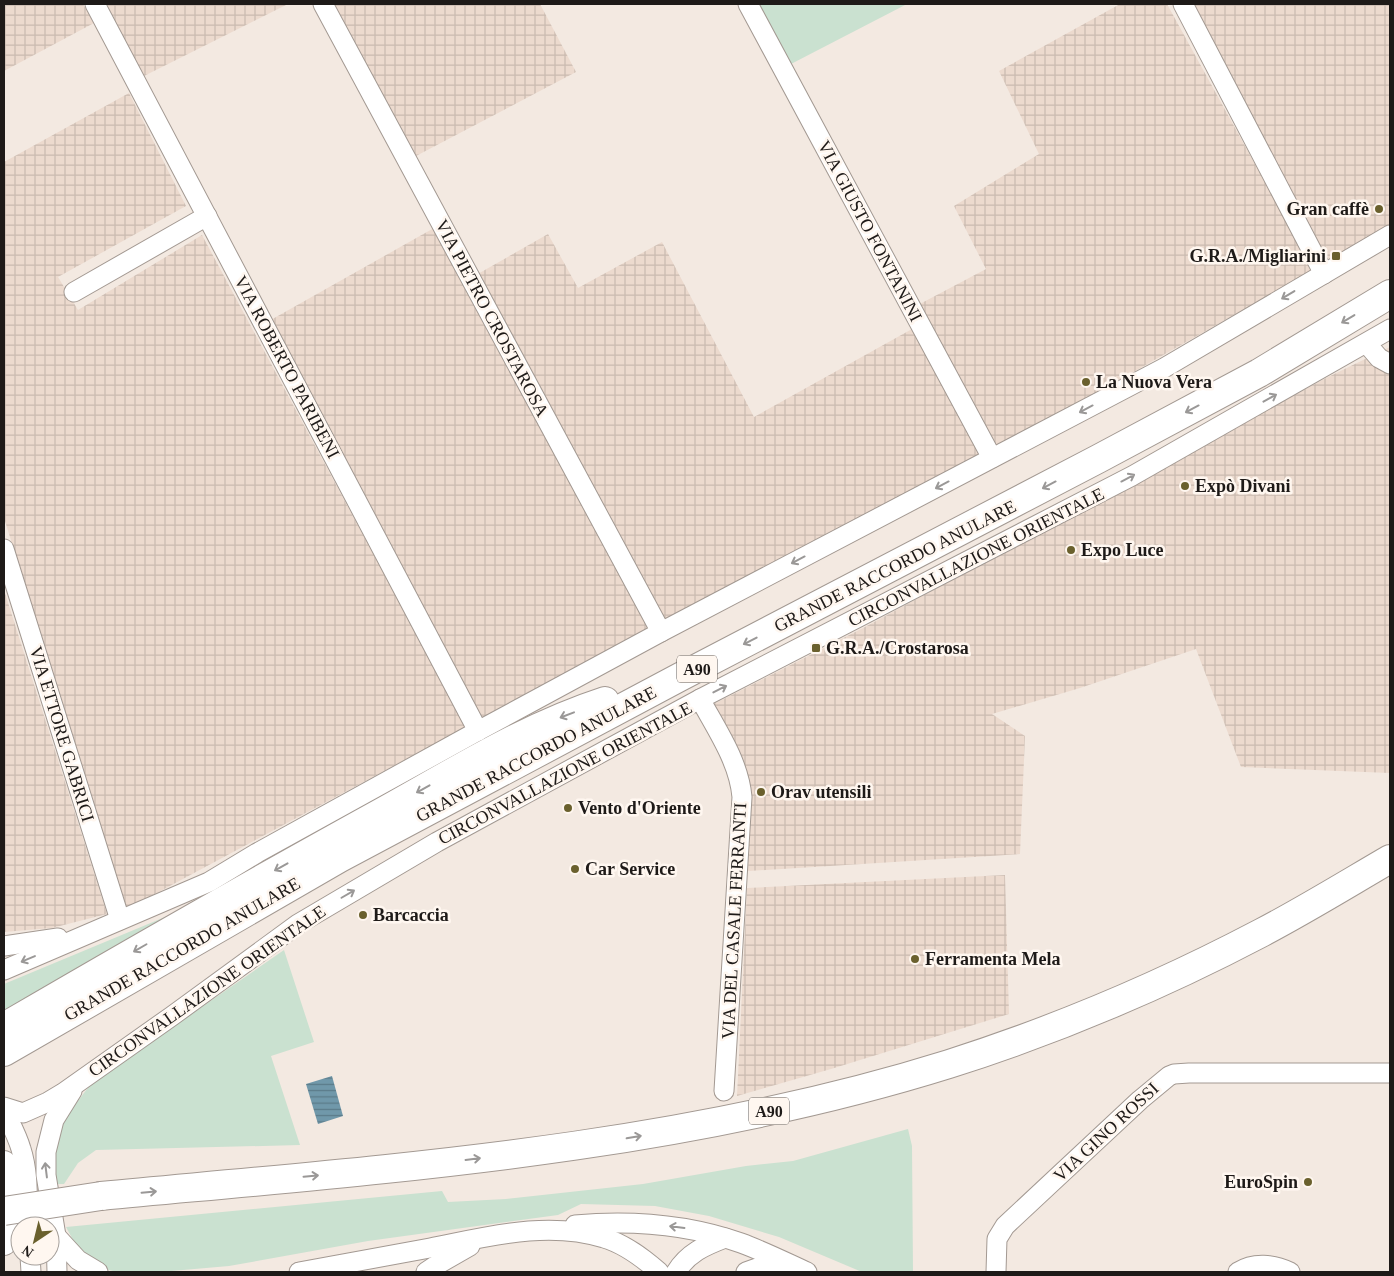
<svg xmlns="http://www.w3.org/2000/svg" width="1394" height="1276" font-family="'Times New Roman',serif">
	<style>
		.industrial { fill: url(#industrial-grid) }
		.grass { fill: #cae1d0 }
		.water { fill: url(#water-rules) }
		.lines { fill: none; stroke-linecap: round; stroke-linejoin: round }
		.minor-casing { stroke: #a39992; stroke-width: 21 }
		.major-casing { stroke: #a39992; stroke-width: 26 }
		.highway-casing { stroke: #a39992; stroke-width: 30 }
		.minor { stroke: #fff; stroke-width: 19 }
		.major { stroke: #fff; stroke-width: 24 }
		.highway { stroke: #fff; stroke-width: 28 }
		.highway-bridge-casing { stroke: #a39992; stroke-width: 30; stroke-linecap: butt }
		.highway-bridge { stroke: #fff; stroke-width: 28 }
		.oneway { stroke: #9a9897 }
		.poi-dot { fill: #6a602d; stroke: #fff7f0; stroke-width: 2 }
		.labels { text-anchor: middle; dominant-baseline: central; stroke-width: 5; stroke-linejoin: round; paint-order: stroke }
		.shield { fill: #fff7f0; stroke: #625c59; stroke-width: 1 }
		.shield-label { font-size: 16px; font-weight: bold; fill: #1e1a18 }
		.poi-label { font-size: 18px; font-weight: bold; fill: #1e1a18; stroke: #fff7f0; text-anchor: start }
		.street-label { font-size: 18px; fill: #1e1a18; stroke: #fff7f0 }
	</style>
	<defs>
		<pattern id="industrial-grid" width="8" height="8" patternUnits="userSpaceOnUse" patternTransform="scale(1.25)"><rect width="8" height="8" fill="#ecdace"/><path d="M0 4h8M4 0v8" fill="none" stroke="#cabab0"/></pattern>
		<pattern id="water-rules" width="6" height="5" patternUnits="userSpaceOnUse" patternTransform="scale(1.25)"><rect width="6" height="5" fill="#7098aa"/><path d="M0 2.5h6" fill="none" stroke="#5b7b89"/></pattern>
	</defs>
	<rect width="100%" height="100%" fill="#f3e9e1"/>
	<g class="industrial">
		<path d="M4,4H83L94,23L4,71Z"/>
		<path d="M102,4H288L142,77Z"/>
		<path d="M332,4H540L576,72L416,156Z"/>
		<path d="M1120,4H1167L1313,270L996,450L916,306L986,269L954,206L1039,154L999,71Z"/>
		<path d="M1192,4H1390V226L1327,266Z"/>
		<path d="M129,93L186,206L58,277L78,310L202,235L466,727L127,909L4,518V162Z"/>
		<path d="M434,228L651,629L481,719L269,321Z"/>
		<path d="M548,234L578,288L662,242L754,417L912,329L981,455L663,625L476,275Z"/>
		<path d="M1390,347V773L1241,767L1196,649L1080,688L992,714L1025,736L1020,854L748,871L751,799L710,706L863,628L1328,377Z"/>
		<path d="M4,590L107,914L52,928L4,932Z"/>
		<path d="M1005,875L1009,1014L831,1069L737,1096L747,888Z"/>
	</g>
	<g class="grass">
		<path d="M759,4H907L791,64Z"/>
		<path d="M177,912L4,1015V984Z"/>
		<path d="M284,950L314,1042L271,1056L300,1145L96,1150L78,1163L64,1184H57C56,1174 53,1162 54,1152C57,1125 76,1103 92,1083Z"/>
		<path d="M908,1129L912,1146L913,1272H862L779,1237L709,1216L655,1206L581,1204L558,1215L368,1241L229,1266L160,1272H117L101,1268L79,1251L66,1227L442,1191L448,1202L506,1199L643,1184L746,1166L793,1161Z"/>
	</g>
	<path class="water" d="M332,1076L343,1116L318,1124L306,1084Z"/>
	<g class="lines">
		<defs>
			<g id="minor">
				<path d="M95,4L478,731"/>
				<path d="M323,4L661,632"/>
				<path d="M748,4L992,458"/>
				<path d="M1183,4L1324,274"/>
				<path d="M74,292L207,216"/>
				<path d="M1367,344L1379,358L1390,364"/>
				<path d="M4,549L120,920"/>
				<path d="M700,699C717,730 739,762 742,797L724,1091"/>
				<path d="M4,946L58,938"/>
				<path d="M4,970L209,882L257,853L478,731L661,632L1164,368L1390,235"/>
				<path d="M4,1107L23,1113L48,1102L63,1093L172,1016L298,924L437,842L700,699L1132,476L1390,329"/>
				<path d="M4,1110C10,1123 17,1135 21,1149C29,1174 27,1200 28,1226"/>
				<path d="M575,1225C631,1220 687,1224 741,1243C763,1251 785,1262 807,1272"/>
				<path d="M56,1236L78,1260L98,1272"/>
				<path d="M30,1256L31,1272"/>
				<path d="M57,1272L56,1236L46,1175V1152L54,1120L72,1091"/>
				<path d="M299,1272C343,1264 387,1256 430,1248C487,1237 547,1220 604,1238C625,1244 643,1258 659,1272"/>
				<path d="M426,1272L435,1266L470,1246"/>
				<path d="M676,1272C688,1253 704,1246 725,1238"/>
				<path d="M746,1272L760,1267L786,1265"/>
				<path d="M996,1272L997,1239L1005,1226L1140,1100L1169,1076L1174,1074L1189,1073H1390"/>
				<path d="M1238,1272C1254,1262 1273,1264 1290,1272"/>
			</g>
			<path id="major" d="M4,1163C10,1189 13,1217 4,1243"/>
			<g id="highway">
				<path d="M4,1027C129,954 255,882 382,812C454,772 525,727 605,701"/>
				<path d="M4,1052L340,858L680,677L1098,459L1259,373L1390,294"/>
				<path d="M101,1196C386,1169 674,1150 949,1064C1056,1030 1162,985 1261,933C1305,910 1347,884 1390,859"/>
			</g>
		</defs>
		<use href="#minor" class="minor-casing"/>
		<use href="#major" class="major-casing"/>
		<use href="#highway" class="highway-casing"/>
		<use href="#minor" class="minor"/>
		<use href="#major" class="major"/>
		<use href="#highway" class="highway"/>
		<defs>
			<path id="highway-bridge" d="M4,1211L101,1196"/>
		</defs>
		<use href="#highway-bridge" class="highway-bridge-casing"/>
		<use href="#highway-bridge" class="highway-bridge"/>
	</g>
	<defs><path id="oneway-shaft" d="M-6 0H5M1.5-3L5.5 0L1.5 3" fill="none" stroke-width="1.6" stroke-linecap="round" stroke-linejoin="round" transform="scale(1.25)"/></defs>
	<g class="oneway">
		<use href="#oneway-shaft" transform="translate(1288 295) rotate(149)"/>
		<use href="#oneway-shaft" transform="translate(1348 319) rotate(149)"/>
		<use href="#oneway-shaft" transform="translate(1270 398) rotate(-29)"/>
		<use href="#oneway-shaft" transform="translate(1086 409) rotate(152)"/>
		<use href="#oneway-shaft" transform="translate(1192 409) rotate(152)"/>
		<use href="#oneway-shaft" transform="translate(1128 478) rotate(-28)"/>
		<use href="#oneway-shaft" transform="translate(942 485) rotate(152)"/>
		<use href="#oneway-shaft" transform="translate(1049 485) rotate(152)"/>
		<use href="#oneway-shaft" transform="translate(798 560) rotate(152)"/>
		<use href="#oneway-shaft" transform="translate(750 641) rotate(153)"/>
		<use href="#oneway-shaft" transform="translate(720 689) rotate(-27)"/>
		<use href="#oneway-shaft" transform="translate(567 715) rotate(159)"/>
		<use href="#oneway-shaft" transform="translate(423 789) rotate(151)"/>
		<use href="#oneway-shaft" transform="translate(281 867) rotate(151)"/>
		<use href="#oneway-shaft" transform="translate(348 894) rotate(-30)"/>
		<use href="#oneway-shaft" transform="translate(140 948) rotate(150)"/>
		<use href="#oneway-shaft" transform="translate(28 959) rotate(157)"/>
		<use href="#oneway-shaft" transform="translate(634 1137) rotate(-10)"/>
		<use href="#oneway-shaft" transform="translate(473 1159) rotate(-7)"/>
		<use href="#oneway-shaft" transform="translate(46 1170) rotate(-97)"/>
		<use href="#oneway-shaft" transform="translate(311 1176) rotate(-5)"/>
		<use href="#oneway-shaft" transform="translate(149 1192) rotate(-5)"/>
		<use href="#oneway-shaft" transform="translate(677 1227) rotate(-173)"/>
	</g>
	<g class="poi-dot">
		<circle cx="1379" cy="209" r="5"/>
		<rect x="1331" y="251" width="10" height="10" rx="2.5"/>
		<circle cx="1086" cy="382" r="5"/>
		<circle cx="1185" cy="486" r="5"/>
		<circle cx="1071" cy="550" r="5"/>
		<rect x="811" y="643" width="10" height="10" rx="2.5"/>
		<circle cx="761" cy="792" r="5"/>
		<circle cx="568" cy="808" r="5"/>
		<circle cx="575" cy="869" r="5"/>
		<circle cx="363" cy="915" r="5"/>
		<circle cx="915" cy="959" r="5"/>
		<circle cx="1308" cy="1182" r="5"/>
	</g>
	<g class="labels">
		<g class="shield">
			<rect x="677" y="655.5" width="40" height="27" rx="4"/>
			<rect x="749" y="1097.5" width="40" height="27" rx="4"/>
		</g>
		<g class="shield-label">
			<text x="697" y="669">A90</text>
			<text x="769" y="1111">A90</text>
		</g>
		<g class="poi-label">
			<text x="1369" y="209" text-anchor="end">Gran caffè</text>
			<text x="1326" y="256" text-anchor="end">G.R.A./Migliarini</text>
			<text x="1096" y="382">La Nuova Vera</text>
			<text x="1195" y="486">Expò Divani</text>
			<text x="1081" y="550">Expo Luce</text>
			<text x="826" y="648">G.R.A./Crostarosa</text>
			<text x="771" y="792">Orav utensili</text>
			<text x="578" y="808">Vento d'Oriente</text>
			<text x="585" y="869">Car Service</text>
			<text x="373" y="915">Barcaccia</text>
			<text x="925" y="959">Ferramenta Mela</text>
			<text x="1298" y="1182" text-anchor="end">EuroSpin</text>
		</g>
		<g class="street-label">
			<text transform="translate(870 231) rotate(62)">VIA GIUSTO FONTANINI</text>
			<text transform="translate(492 318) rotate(62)">VIA PIETRO CROSTAROSA</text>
			<text transform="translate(287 367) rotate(62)">VIA ROBERTO PARIBENI</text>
			<text transform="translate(976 557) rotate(-27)">CIRCONVALLAZIONE ORIENTALE</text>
			<text transform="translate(895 566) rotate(-27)">GRANDE RACCORDO ANULARE</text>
			<text transform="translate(62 734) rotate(73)">VIA ETTORE GABRICI</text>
			<text transform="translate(536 754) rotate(-28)">GRANDE RACCORDO ANULARE</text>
			<text transform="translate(565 773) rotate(-28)">CIRCONVALLAZIONE ORIENTALE</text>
			<text transform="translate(734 921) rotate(-87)">VIA DEL CASALE FERRANTI</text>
			<text transform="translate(182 949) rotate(-30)">GRANDE RACCORDO ANULARE</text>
			<text transform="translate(207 991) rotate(-35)">CIRCONVALLAZIONE ORIENTALE</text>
			<text transform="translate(1106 1132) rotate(-43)">VIA GINO ROSSI</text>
		</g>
	</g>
	<rect width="1394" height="1276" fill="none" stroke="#1e1a18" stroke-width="10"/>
	<g transform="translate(35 1241) rotate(215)"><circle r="24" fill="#fff7f0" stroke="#a59f9a"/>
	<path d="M0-4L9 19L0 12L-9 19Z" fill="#6a602d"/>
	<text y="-8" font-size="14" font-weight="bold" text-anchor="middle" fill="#1e1a18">N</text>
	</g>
</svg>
